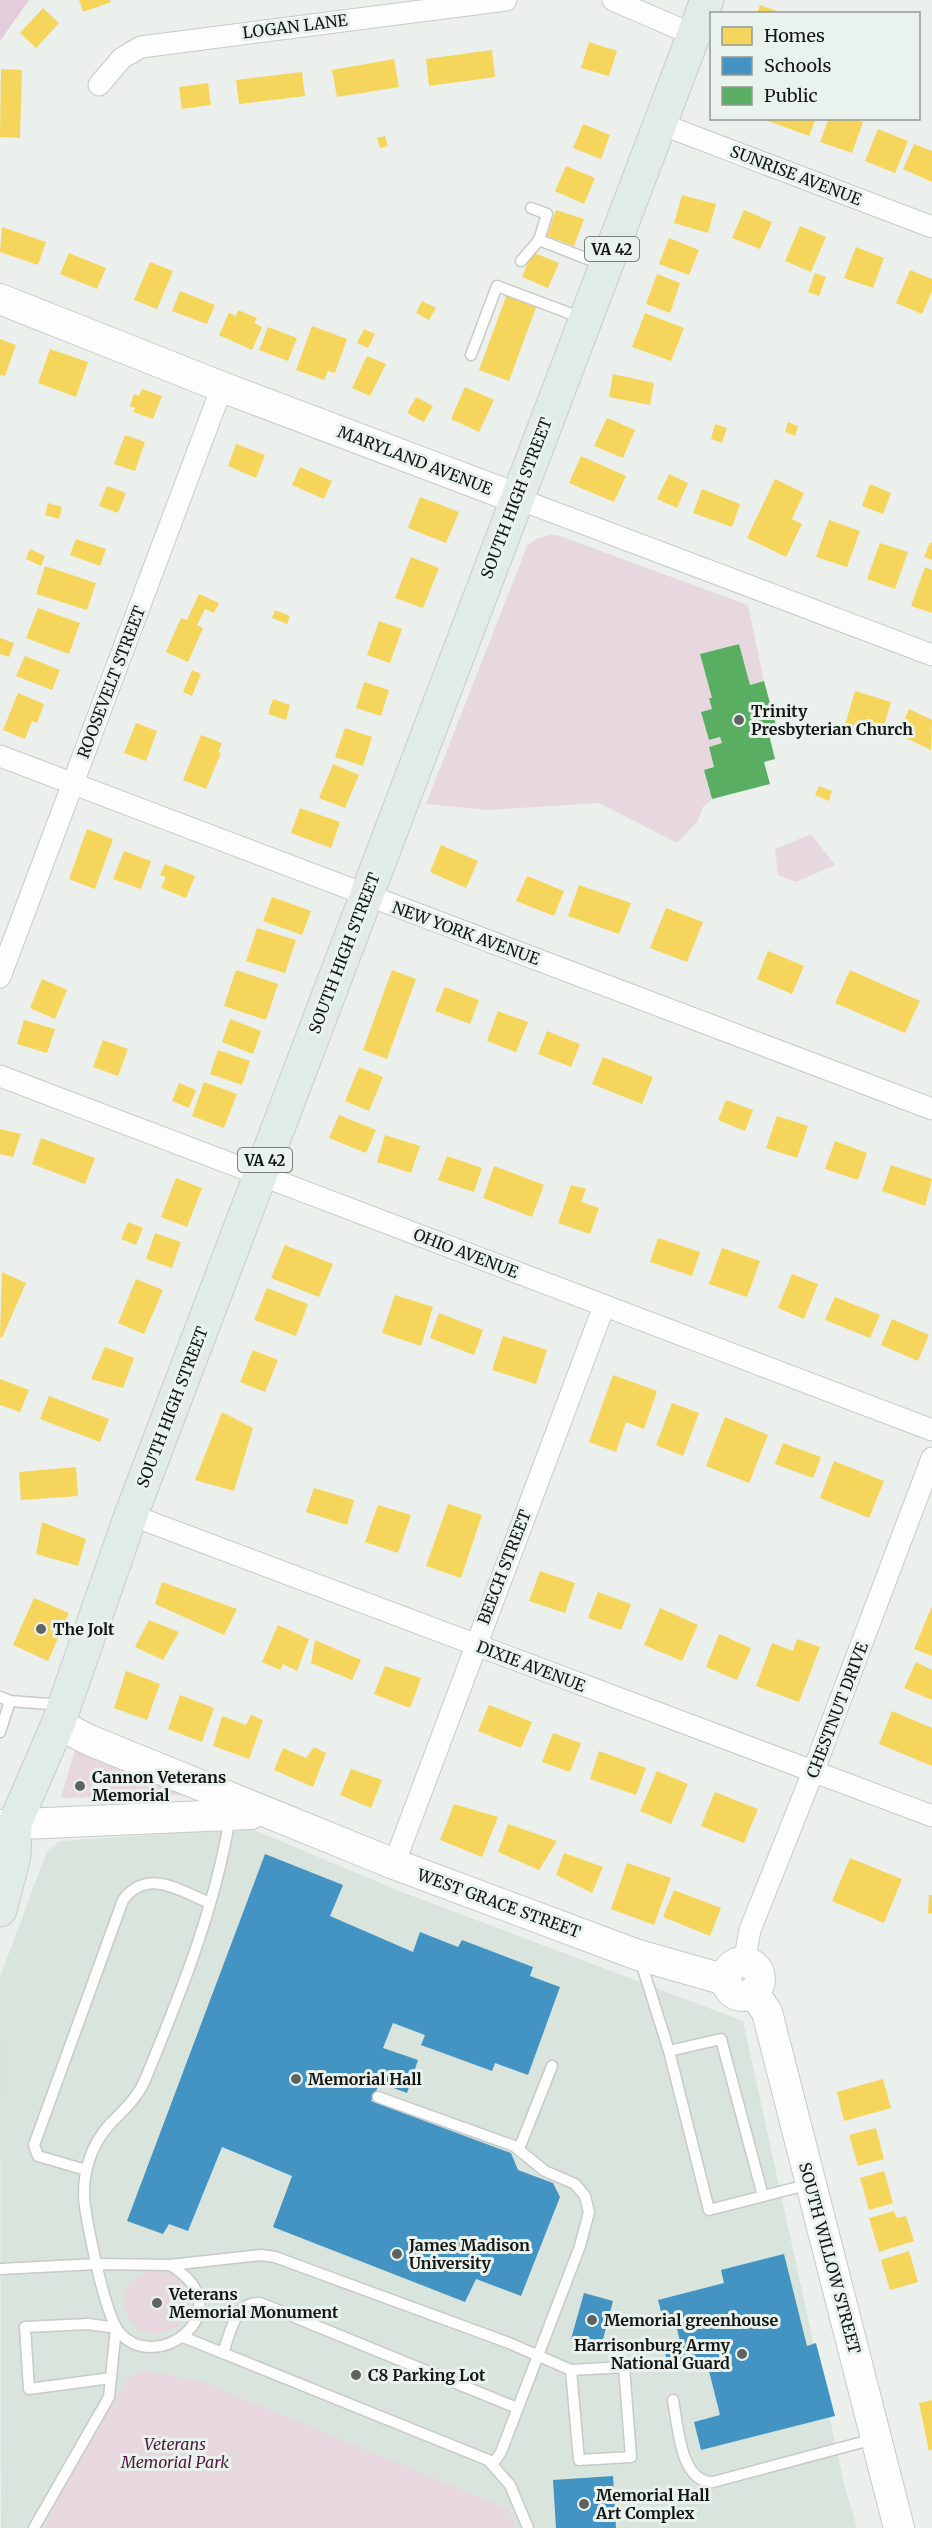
<svg xmlns="http://www.w3.org/2000/svg" width="932" height="2528" font-family="Merriweather,serif">
	<style>
		.built { fill: #d9e4dd }
		.green { fill: #e7d8e0 }
		.forest { fill: #e3cdda }
		.homes { fill: #f6d55c }
		.schools { fill: #4393c3 }
		.public { fill: #5aae61 }
		.lines { fill: none; stroke-linecap: round; stroke-linejoin: round }
		.lane-casing { stroke: #c6cac8; stroke-width: 13 }
		.street-casing { stroke: #c6cac8; stroke-width: 23 }
		.secondary-casing { stroke: #c6cac8; stroke-width: 32 }
		.primary-casing { stroke: #c9cbca; stroke-width: 35 }
		.lane { stroke: #fcfdfc; stroke-width: 10 }
		.street { stroke: #fcfdfc; stroke-width: 21 }
		.secondary { stroke: #fcfdfc; stroke-width: 30 }
		.primary { stroke: #e2ece7; stroke-width: 33 }
		.poi-dot { fill: #5f6361; stroke: #e9f2ec; stroke-width: 2 }
		.labels { text-anchor: middle; dominant-baseline: central; stroke-width: 6; stroke-linejoin: round; paint-order: stroke }
		.shield { fill: #e9f2ec; stroke: #545956; stroke-width: 1.5 }
		.shield-label { font-size: 15px; font-weight: bold; fill: #141715 }
		.street-label { font-size: 16px; fill: #141715; stroke: #e9f2ec }
		.poi-label { font-size: 16px; font-weight: bold; fill: #141715; stroke: #e9f2ec; text-anchor: start }
		.park-label { font-size: 16px; font-style: italic; fill: #4f1b3d; stroke: #e9f2ec }
	</style>
	<rect width="100%" height="100%" fill="#ebf0ed"/>
	<path class="built" d="M249,1828L402,1892L743,2021L845,2487L857,2528H1L0,1977L47,1851L60,1841Z"/>
	<g class="green">
		<path d="M550,535H557L748,605L764,681L750,685L739,644L700,654L712,698L709,699L712,709L701,712L709,740L720,737L722,743L709,747L714,767L704,770L712,799L703,807L698,821L677,843L599,803L488,810L426,804L527,546L536,539Z"/>
		<path d="M811,834L835,865L796,882L778,875L775,849Z"/>
		<path d="M76,1746L185,1795L61,1798Z"/>
		<circle cx="156" cy="2302" r="32"/>
		<path d="M140,2370L201,2381L508,2509L516,2528H46L56,2502L126,2380Z"/>
	</g>
	<path class="forest" d="M0,0H29L0,41Z"/>
	<g class="homes">
		<path d="M79,0H110L111,2L83,12Z"/>
		<path d="M760,5L782,13V14H757Z"/>
		<path d="M43,8L59,23L36,48L20,33Z"/>
		<path d="M589,42L617,51L609,76L581,68Z"/>
		<path d="M492,50L495,77L429,86L426,59Z"/>
		<path d="M394,59L399,87L337,97L332,70Z"/>
		<path d="M1,69L22,70L20,138L0,137Z"/>
		<path d="M302,72L305,96L239,104L236,80Z"/>
		<path d="M208,83L211,105L182,109L179,87Z"/>
		<path d="M769,118H816L809,136L768,121Z"/>
		<path d="M829,118H853L863,122L852,153L820,142Z"/>
		<path d="M583,124L610,135L601,159L573,148Z"/>
		<path d="M878,129L908,141L895,173L865,161Z"/>
		<path d="M385,136L388,146L380,148L377,138Z"/>
		<path d="M914,144L932,151V182L903,169Z"/>
		<path d="M566,166L595,178L584,204L555,191Z"/>
		<path d="M682,195L716,204L708,233L674,223Z"/>
		<path d="M556,210L584,219L574,246L547,236Z"/>
		<path d="M744,210L772,222L760,249L732,238Z"/>
		<path d="M800,226L826,237L811,272L785,261Z"/>
		<path d="M2,227L46,242L38,265L0,252Z"/>
		<path d="M669,238L699,250L689,275L659,264Z"/>
		<path d="M856,247L884,258L873,288L844,278Z"/>
		<path d="M532,252L559,263L548,288L522,277Z"/>
		<path d="M69,253L106,268L97,289L60,274Z"/>
		<path d="M150,262L173,271L157,309L134,300Z"/>
		<path d="M910,270L932,279V291L922,314L896,303Z"/>
		<path d="M815,273L826,277L819,296L808,292Z"/>
		<path d="M657,274L680,283L670,313L646,304Z"/>
		<path d="M180,291L215,305L207,324L172,311Z"/>
		<path d="M507,294L537,305L509,381L479,370Z"/>
		<path d="M422,301L436,308L429,320L416,313Z"/>
		<path d="M238,310L257,318L254,323L262,327L252,350L219,335L229,313L236,316Z"/>
		<path d="M645,313L684,328L671,361L632,347Z"/>
		<path d="M312,326L347,339L335,373L328,371L324,380L296,370Z"/>
		<path d="M268,327L297,338L288,361L259,350Z"/>
		<path d="M364,329L375,334L368,348L357,343Z"/>
		<path d="M0,339L16,345L5,376L0,375Z"/>
		<path d="M50,349L88,362L76,397L38,383Z"/>
		<path d="M367,356L386,364L370,396L352,388Z"/>
		<path d="M613,374L654,383L650,405L609,397Z"/>
		<path d="M465,387L494,400L479,432L451,419Z"/>
		<path d="M142,389L162,396L153,419L133,412L135,408L130,406L134,394L139,396Z"/>
		<path d="M416,397L433,406L424,422L407,413Z"/>
		<path d="M607,418L635,430L623,458L594,446Z"/>
		<path d="M788,422L798,426L795,436L785,432Z"/>
		<path d="M715,424L727,428L722,443L711,439Z"/>
		<path d="M125,435L145,442L135,471L114,464Z"/>
		<path d="M236,444L265,455L256,478L228,466Z"/>
		<path d="M581,456L626,476L614,502L569,483Z"/>
		<path d="M300,467L332,481L324,499L292,485Z"/>
		<path d="M669,474L688,483L677,508L657,499Z"/>
		<path d="M775,479L804,493L792,519L802,524L786,557L747,538Z"/>
		<path d="M870,484L891,493L883,514L862,506Z"/>
		<path d="M107,486L126,493L118,513L99,506Z"/>
		<path d="M702,489L740,504L732,527L693,513Z"/>
		<path d="M420,497L459,512L446,543L408,528Z"/>
		<path d="M48,503L62,507L59,519L45,515Z"/>
		<path d="M829,520L860,531L847,567L816,557Z"/>
		<path d="M76,539L106,549L100,566L70,555Z"/>
		<path d="M930,542L932,543V560L924,557Z"/>
		<path d="M880,543L908,552L895,589L867,579Z"/>
		<path d="M30,549L45,556L41,566L26,559Z"/>
		<path d="M411,557L439,568L423,608L395,598Z"/>
		<path d="M45,566L96,583L87,610L36,594Z"/>
		<path d="M925,567L932,570V613L911,606Z"/>
		<path d="M199,594L219,603L214,613L205,609L197,625L203,628L188,662L166,652L181,618L187,620Z"/>
		<path d="M38,608L80,623L69,654L26,638Z"/>
		<path d="M275,610L290,616L287,624L272,618Z"/>
		<path d="M379,621L402,629L390,663L367,655Z"/>
		<path d="M0,638L14,643L9,657L0,654Z"/>
		<path d="M25,656L60,670L52,690L16,676Z"/>
		<path d="M192,670L201,674L192,696L183,692Z"/>
		<path d="M364,682L389,690L381,716L356,708Z"/>
		<path d="M855,691L891,702L881,736L845,725Z"/>
		<path d="M18,693L44,704L37,723L32,721L25,739L3,730Z"/>
		<path d="M273,699L290,705L286,720L268,714Z"/>
		<path d="M909,709L932,720L931,750L898,734Z"/>
		<path d="M136,723L157,731L146,761L124,753Z"/>
		<path d="M345,728L372,737L363,766L335,757Z"/>
		<path d="M201,735L222,743L218,752L221,753L206,789L183,780Z"/>
		<path d="M333,764L359,775L345,808L319,798Z"/>
		<path d="M819,786L832,791L829,801L815,795Z"/>
		<path d="M300,808L340,822L331,848L291,833Z"/>
		<path d="M87,829L113,839L95,889L69,879Z"/>
		<path d="M441,845L478,861L466,888L430,872Z"/>
		<path d="M124,851L151,861L141,889L113,879Z"/>
		<path d="M165,864L195,876L186,898L161,888L166,877L160,875Z"/>
		<path d="M527,876L564,891L554,916L516,901Z"/>
		<path d="M579,885L631,903L619,934L568,916Z"/>
		<path d="M272,897L311,911L302,935L263,921Z"/>
		<path d="M666,908L703,922L687,962L650,948Z"/>
		<path d="M257,928L296,940L285,973L246,961Z"/>
		<path d="M768,951L804,966L792,994L757,979Z"/>
		<path d="M236,970L278,984L266,1020L224,1006Z"/>
		<path d="M392,970L416,979L387,1059L363,1050Z"/>
		<path d="M850,970L920,1001L905,1033L835,1003Z"/>
		<path d="M42,979L67,990L55,1019L30,1008Z"/>
		<path d="M445,987L479,1000L470,1024L435,1011Z"/>
		<path d="M498,1011L528,1022L516,1052L487,1041Z"/>
		<path d="M230,1019L261,1031L253,1054L222,1042Z"/>
		<path d="M24,1020L55,1029L47,1053L17,1044Z"/>
		<path d="M547,1031L580,1044L571,1067L538,1054Z"/>
		<path d="M103,1040L128,1049L118,1076L93,1067Z"/>
		<path d="M218,1050L250,1061L242,1085L210,1074Z"/>
		<path d="M603,1057L653,1077L642,1104L592,1084Z"/>
		<path d="M359,1067L383,1077L369,1111L345,1101Z"/>
		<path d="M204,1082L237,1094L224,1128L192,1116Z"/>
		<path d="M179,1083L196,1090L189,1108L172,1101Z"/>
		<path d="M726,1100L753,1110L745,1131L718,1120Z"/>
		<path d="M339,1115L376,1130L366,1153L329,1138Z"/>
		<path d="M777,1116L808,1126L797,1158L766,1148Z"/>
		<path d="M0,1129L21,1134L13,1157L0,1154Z"/>
		<path d="M385,1135L420,1146L411,1173L377,1162Z"/>
		<path d="M41,1138L95,1158L85,1184L32,1164Z"/>
		<path d="M835,1141L867,1153L858,1180L825,1169Z"/>
		<path d="M447,1156L482,1168L474,1192L438,1180Z"/>
		<path d="M891,1165L932,1179L925,1206L882,1191Z"/>
		<path d="M494,1166L544,1185L532,1217L483,1198Z"/>
		<path d="M176,1178L202,1188L187,1227L161,1217Z"/>
		<path d="M571,1185L586,1189L581,1202L599,1208L590,1234L558,1223Z"/>
		<path d="M128,1222L143,1228L136,1245L121,1239Z"/>
		<path d="M155,1233L181,1242L172,1268L146,1259Z"/>
		<path d="M658,1238L700,1252L692,1276L650,1262Z"/>
		<path d="M285,1245L333,1264L319,1297L271,1278Z"/>
		<path d="M722,1248L760,1261L747,1297L709,1284Z"/>
		<path d="M2,1272L26,1283L2,1338L0,1337Z"/>
		<path d="M792,1274L818,1284L804,1319L778,1308Z"/>
		<path d="M136,1279L163,1290L144,1334L118,1323Z"/>
		<path d="M267,1288L308,1304L296,1336L254,1320Z"/>
		<path d="M395,1295L433,1307L421,1346L382,1333Z"/>
		<path d="M835,1297L880,1315L870,1338L825,1320Z"/>
		<path d="M439,1313L483,1330L474,1355L430,1338Z"/>
		<path d="M892,1319L929,1335L918,1361L881,1345Z"/>
		<path d="M503,1336L547,1350L536,1384L492,1370Z"/>
		<path d="M105,1347L134,1358L123,1388L91,1379Z"/>
		<path d="M253,1350L278,1360L265,1392L240,1382Z"/>
		<path d="M613,1375L657,1391L644,1429L626,1422L616,1452L589,1442Z"/>
		<path d="M0,1379L29,1390L20,1412L0,1405Z"/>
		<path d="M49,1396L109,1419L100,1442L40,1419Z"/>
		<path d="M672,1403L699,1413L683,1456L656,1445Z"/>
		<path d="M222,1412L253,1428L234,1491L195,1480Z"/>
		<path d="M725,1417L768,1435L749,1483L706,1466Z"/>
		<path d="M783,1443L821,1457L813,1478L775,1464Z"/>
		<path d="M834,1461L884,1481L869,1518L820,1498Z"/>
		<path d="M76,1467L78,1496L21,1500L19,1472Z"/>
		<path d="M314,1488L354,1500L347,1525L306,1512Z"/>
		<path d="M448,1504L482,1515L461,1578L426,1566Z"/>
		<path d="M378,1505L411,1515L398,1553L365,1542Z"/>
		<path d="M42,1522L86,1539L78,1566L36,1554Z"/>
		<path d="M540,1571L575,1583L565,1613L529,1601Z"/>
		<path d="M162,1582L237,1609L224,1635L155,1604Z"/>
		<path d="M598,1592L631,1604L621,1630L588,1618Z"/>
		<path d="M34,1598L69,1613L48,1661L13,1645Z"/>
		<path d="M932,1606V1656L914,1649Z"/>
		<path d="M660,1608L698,1625L682,1661L644,1645Z"/>
		<path d="M149,1620L179,1632L163,1660L135,1647Z"/>
		<path d="M278,1625L309,1639L297,1671L283,1664L280,1670L262,1662Z"/>
		<path d="M719,1634L751,1648L737,1680L706,1667Z"/>
		<path d="M797,1639L820,1647L799,1702L756,1686L772,1643L793,1651Z"/>
		<path d="M315,1640L361,1660L352,1680L311,1663Z"/>
		<path d="M916,1662L932,1670V1700L904,1688Z"/>
		<path d="M385,1666L421,1678L410,1708L374,1694Z"/>
		<path d="M126,1671L160,1684L147,1720L114,1708Z"/>
		<path d="M180,1695L214,1708L202,1742L168,1729Z"/>
		<path d="M489,1705L532,1722L521,1748L478,1731Z"/>
		<path d="M892,1711L932,1728V1766L879,1744Z"/>
		<path d="M251,1715L263,1720L249,1759L213,1746L222,1716L246,1725Z"/>
		<path d="M553,1733L581,1743L570,1772L542,1762Z"/>
		<path d="M314,1747L326,1753L313,1787L274,1770L283,1748L306,1758Z"/>
		<path d="M599,1751L646,1768L636,1795L590,1779Z"/>
		<path d="M351,1769L382,1780L371,1808L340,1795Z"/>
		<path d="M657,1771L688,1784L671,1824L640,1811Z"/>
		<path d="M715,1792L758,1809L744,1843L701,1826Z"/>
		<path d="M454,1804L498,1817L482,1857L440,1840Z"/>
		<path d="M508,1824L557,1841L539,1870L498,1852Z"/>
		<path d="M564,1853L603,1867L592,1893L556,1875Z"/>
		<path d="M850,1858L902,1879L884,1923L832,1901Z"/>
		<path d="M627,1863L671,1878L654,1925L611,1909Z"/>
		<path d="M674,1890L721,1908L710,1936L663,1917Z"/>
		<path d="M929,1895H932V1914L928,1913Z"/>
		<path d="M883,2079L891,2108L844,2121L837,2092Z"/>
		<path d="M876,2128L884,2159L858,2166L849,2135Z"/>
		<path d="M884,2171L893,2203L869,2210L860,2178Z"/>
		<path d="M894,2211L897,2218L906,2216L914,2241L879,2252L869,2218Z"/>
		<path d="M909,2251L918,2282L890,2290L881,2260Z"/>
		<path d="M932,2400V2450L929,2451L919,2403Z"/>
	</g>
	<g class="schools">
		<path d="M265,1854L343,1885L330,1916L413,1952L420,1932L458,1947L462,1940L533,1967L530,1976L560,1987L528,2075L495,2063L492,2071L421,2045L425,2035L393,2023L383,2048L418,2060L407,2093L380,2083L371,2101L511,2153L518,2170L553,2183L560,2197L521,2296L476,2279L465,2302L273,2227L292,2176L222,2147L188,2231L169,2224L163,2234L127,2221Z"/>
		<path d="M784,2254L807,2346L816,2343L835,2416L701,2450L694,2422L720,2415L706,2359L669,2368L664,2349L681,2345L674,2317L663,2319L658,2300L724,2283L721,2270Z"/>
		<path d="M584,2293L613,2301L601,2347L571,2339Z"/>
		<path d="M613,2476L616,2528H556L553,2480Z"/>
	</g>
	<path class="public" d="M739,644L750,685L764,681L777,729L768,731L775,759L764,762L770,784L712,799L704,770L714,767L709,747L722,743L720,737L709,740L701,712L712,709L709,698H712L700,654Z"/>
	<g class="lines">
		<defs>
			<g id="lane">
				<path d="M531,208L547,214L539,240"/>
				<path d="M521,261L539,240L603,265"/>
				<path d="M471,355L497,286L582,318"/>
				<path d="M0,1697L10,1701L61,1705"/>
				<path d="M0,1732L10,1701"/>
				<path d="M640,1959L669,2051L709,2210L810,2184"/>
				<path d="M669,2051L721,2039L763,2196"/>
				<path d="M378,2097L514,2146L545,2171L575,2184L585,2196L589,2212L580,2246L501,2452L493,2464"/>
				<path d="M519,2149L552,2066"/>
				<path d="M86,2170L38,2156L34,2145L123,1900C148,1867 180,1891 210,1903"/>
				<path d="M170,2265C245,2310 157,2376 120,2333C105,2316 89,2232 85,2207C81,2176 90,2145 111,2123C124,2110 137,2098 145,2080C180,1995 215,1909 230,1817"/>
				<path d="M0,2269L97,2264L170,2265L261,2255L275,2257L509,2343L571,2370L624,2367L631,2457L579,2460L571,2370"/>
				<path d="M183,2337L488,2460L510,2485L528,2528"/>
				<path d="M223,2353C230,2334 235,2301 260,2303L517,2408"/>
				<path d="M673,2400C678,2425 680,2483 713,2482L874,2439"/>
				<path d="M34,2528L109,2397L116,2328L88,2324L25,2327L29,2389L111,2378"/>
			</g>
			<g id="street">
				<path d="M613,0L694,35"/>
				<path d="M99,85L122,58L141,47L506,0"/>
				<path d="M661,124L932,227"/>
				<path d="M516,498L932,655"/>
				<path d="M0,756L932,1109"/>
				<path d="M0,977L222,387"/>
				<path d="M0,1076L932,1430"/>
				<path d="M131,1515L932,1816"/>
				<path d="M394,1864L604,1306"/>
				<path d="M744,1962L750,1930L813,1772L932,1458"/>
			</g>
			<g id="secondary">
				<path d="M0,299L222,387L516,498"/>
				<path d="M58,1724L89,1740L394,1864L638,1955L726,1980"/>
				<path d="M0,1825L251,1814"/>
				<circle cx="743" cy="1979" r="17"/>
				<path d="M753,1992L767,2012L899,2528"/>
			</g>
			<path id="primary" d="M0,1910L14,1856L15,1823L58,1724L131,1515L707,0"/>
		</defs>
		<use href="#lane" class="lane-casing"/>
		<use href="#street" class="street-casing"/>
		<use href="#secondary" class="secondary-casing"/>
		<use href="#primary" class="primary-casing"/>
		<use href="#lane" class="lane"/>
		<use href="#street" class="street"/>
		<use href="#secondary" class="secondary"/>
		<use href="#primary" class="primary"/>
	</g>
	<g class="poi-dot">
		<circle cx="739" cy="720" r="6"/>
		<circle cx="41" cy="1629" r="6"/>
		<circle cx="80" cy="1786" r="6"/>
		<circle cx="296" cy="2079" r="6"/>
		<circle cx="397" cy="2254" r="6"/>
		<circle cx="157" cy="2303" r="6"/>
		<circle cx="592" cy="2320" r="6"/>
		<circle cx="742" cy="2354" r="6"/>
		<circle cx="356" cy="2375" r="6"/>
		<circle cx="584" cy="2504" r="6"/>
	</g>
	<g class="labels">
		<g class="shield">
			<rect x="585" y="237" width="54" height="24" rx="4.5"/>
			<rect x="238" y="1148" width="54" height="24" rx="4.5"/>
		</g>
		<g class="shield-label">
			<text x="612" y="249">VA 42</text>
			<text x="265" y="1160">VA 42</text>
		</g>
		<g class="street-label">
			<text transform="translate(295 26) rotate(-7)">LOGAN LANE</text>
			<text transform="translate(796 175) rotate(21)">SUNRISE AVENUE</text>
			<text transform="translate(415 460) rotate(21)">MARYLAND AVENUE</text>
			<text transform="translate(516 498) rotate(-69)">SOUTH HIGH STREET</text>
			<text transform="translate(111 682) rotate(-69)">ROOSEVELT STREET</text>
			<text transform="translate(466 933) rotate(20)">NEW YORK AVENUE</text>
			<text transform="translate(344 953) rotate(-69)">SOUTH HIGH STREET</text>
			<text transform="translate(466 1253) rotate(21)">OHIO AVENUE</text>
			<text transform="translate(172 1407) rotate(-69)">SOUTH HIGH STREET</text>
			<text transform="translate(504 1567) rotate(-69)">BEECH STREET</text>
			<text transform="translate(531 1666) rotate(21)">DIXIE AVENUE</text>
			<text transform="translate(837 1710) rotate(-69)">CHESTNUT DRIVE</text>
			<text transform="translate(499 1903) rotate(20)">WEST GRACE STREET</text>
			<text transform="translate(830 2258) rotate(75)">SOUTH WILLOW STREET</text>
		</g>
		<g class="poi-label">
			<text x="751" y="711">Trinity<tspan x="751" dy="18">Presbyterian Church</tspan></text>
			<text x="53" y="1629">The Jolt</text>
			<text x="92" y="1777">Cannon Veterans<tspan x="92" dy="18">Memorial</tspan></text>
			<text x="308" y="2079">Memorial Hall</text>
			<text x="409" y="2245">James Madison<tspan x="409" dy="18">University</tspan></text>
			<text x="169" y="2294">Veterans<tspan x="169" dy="18">Memorial Monument</tspan></text>
			<text x="604" y="2320">Memorial greenhouse</text>
			<text x="730" y="2345" text-anchor="end">Harrisonburg Army<tspan x="730" dy="18">National Guard</tspan></text>
			<text x="368" y="2375">C8 Parking Lot</text>
			<text x="596" y="2495">Memorial Hall<tspan x="596" dy="18">Art Complex</tspan></text>
		</g>
		<g class="park-label">
			<text x="175" y="2444">Veterans<tspan x="175" dy="18">Memorial Park</tspan></text>
		</g>
	</g>
	<rect x="710" y="12" width="210" height="108" fill="#e9f2ec" stroke="#949a96" stroke-width="1.5"/>
	<rect x="722" y="27" width="30" height="18" fill="#f6d55c" stroke="#949a96" stroke-width="1.5"/>
	<text x="764" y="42" font-size="18" fill="#141715">Homes</text>
	<rect x="722" y="57" width="30" height="18" fill="#4393c3" stroke="#949a96" stroke-width="1.5"/>
	<text x="764" y="72" font-size="18" fill="#141715">Schools</text>
	<rect x="722" y="87" width="30" height="18" fill="#5aae61" stroke="#949a96" stroke-width="1.5"/>
	<text x="764" y="102" font-size="18" fill="#141715">Public</text>
</svg>
